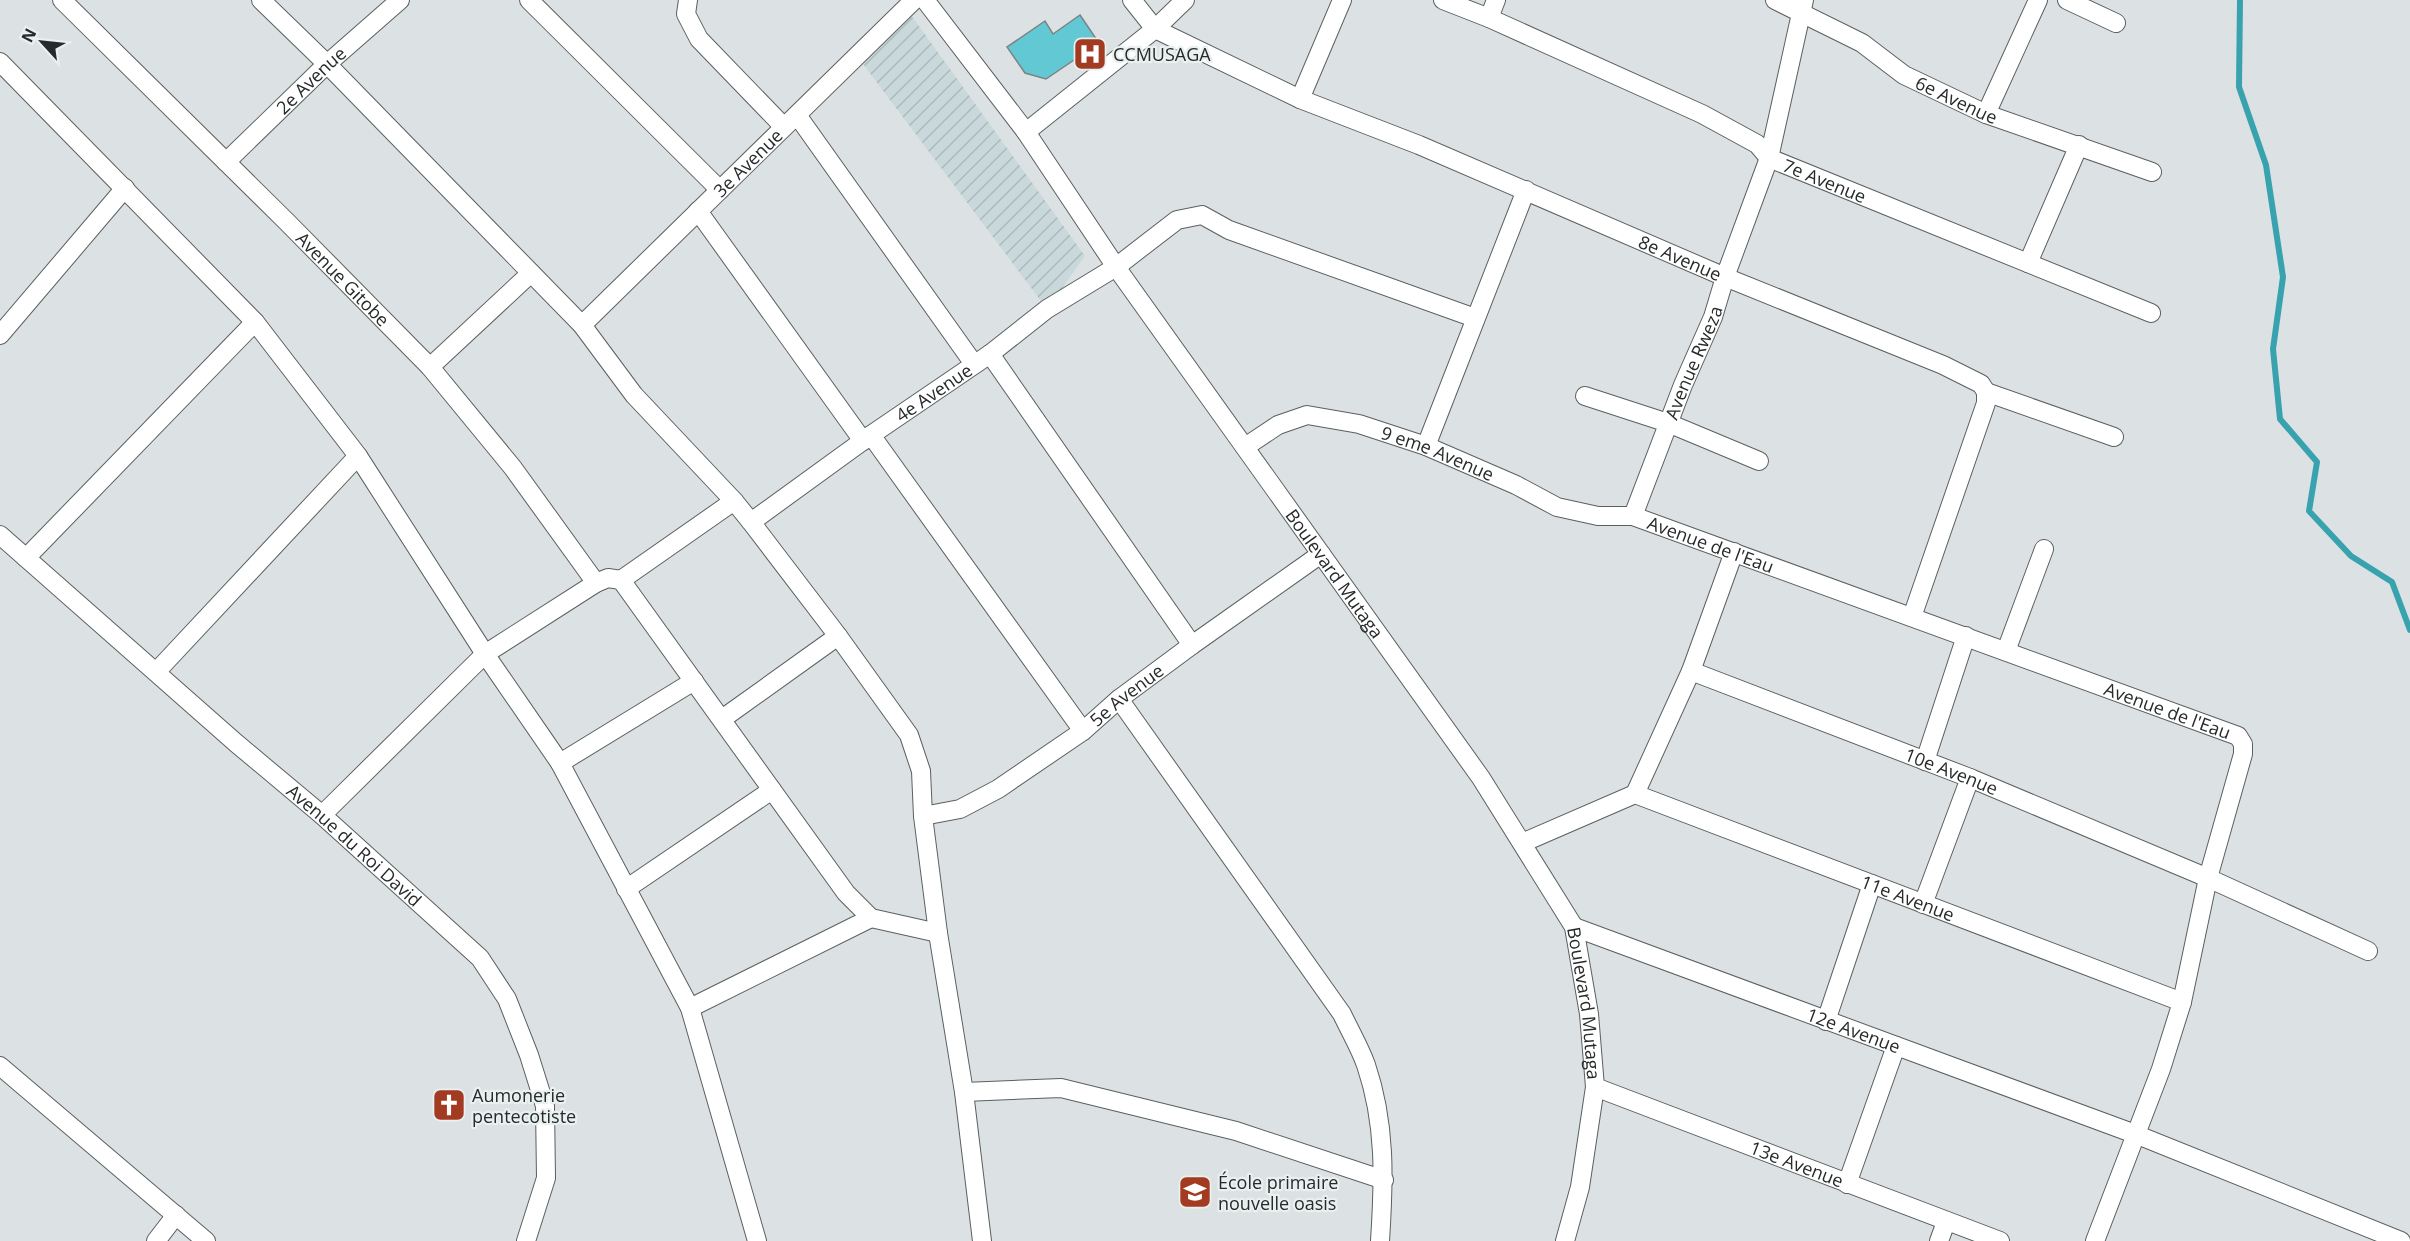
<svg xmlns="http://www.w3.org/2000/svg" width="2410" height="1241" font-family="'Open Sans',sans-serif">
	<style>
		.industrial { fill: url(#industrial-furrows) }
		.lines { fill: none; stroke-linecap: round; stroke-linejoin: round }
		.stream { stroke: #38a3ae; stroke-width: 6 }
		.building { fill: #62c8d4; stroke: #7d8384; stroke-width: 1.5 }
		.minor-casing { stroke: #5a6060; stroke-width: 20 }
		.minor { stroke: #fff; stroke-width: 18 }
		.labels { text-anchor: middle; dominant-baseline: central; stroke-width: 4.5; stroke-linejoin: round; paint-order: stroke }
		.poi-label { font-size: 18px; fill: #272a2a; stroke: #e9f0f0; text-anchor: start }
		.street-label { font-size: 18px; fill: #272a2a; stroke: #e9f0f0 }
	</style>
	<defs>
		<pattern id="industrial-furrows" width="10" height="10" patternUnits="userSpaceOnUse" patternTransform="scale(1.5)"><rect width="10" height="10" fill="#c9d8da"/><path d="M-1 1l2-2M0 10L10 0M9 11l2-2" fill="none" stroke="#adbabb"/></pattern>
	</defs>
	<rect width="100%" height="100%" fill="#dce2e3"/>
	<path class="industrial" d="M911,15L1085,256L1047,309L857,56Z"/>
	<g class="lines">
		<path class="stream" d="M2240,0L2239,87L2266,165L2283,277L2273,349L2280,419L2317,462L2309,511L2351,556L2392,582L2410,630"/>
	</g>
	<path class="building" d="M1080,15L1099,43L1046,79L1025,73L1007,47L1045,21L1053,34Z"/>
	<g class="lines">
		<defs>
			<g id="minor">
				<path id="s1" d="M62,0L287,222L430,367L513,468L596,583"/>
				<path d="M261,0L327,64L582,325L634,395L734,501L751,522L838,636L909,735L921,771L923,816L938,933L964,1092L982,1241"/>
				<path d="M529,0L720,190"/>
				<path d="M688,0L686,14L699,39L784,127"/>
				<path id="s2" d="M925,0L1026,132L1116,267L1481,778L1574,927L1589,1014L1595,1087L1580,1187L1565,1241"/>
				<path id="s3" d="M1132,0L1155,29L1300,99L1419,145L1725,277L1943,365L1981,384L1986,392V403L1912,617"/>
				<path id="s4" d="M1443,0L1489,18L1702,114L1757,144L1769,158L2151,313"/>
				<path id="s5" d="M1775,0L1862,43L1904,75L1986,114L2152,172"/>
				<path d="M2067,0L2116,23"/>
				<path d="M1489,18L1496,0"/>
				<path d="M0,62L255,322L358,456L485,654L560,763L690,1008L757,1241"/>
				<path d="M1300,99L1342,0"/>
				<path d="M1986,114L2038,0"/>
				<path d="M797,115L974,364"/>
				<path d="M1026,132L1155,29L1185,0"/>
				<path id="s6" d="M226,162L327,64L400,0"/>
				<path d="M698,211L863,441"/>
				<path d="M2028,263L2079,145"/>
				<path id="s7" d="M582,325L914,0"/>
				<path d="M0,335L125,188"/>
				<path d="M990,354L1192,645"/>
				<path d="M430,367L531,273"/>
				<path d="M1986,392L2114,437"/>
				<path d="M1585,396L1668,423L1759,461"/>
				<path d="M871,435L1083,731"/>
				<path d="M1426,446L1526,190"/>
				<path id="s8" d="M1245,447L1278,425L1307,415L1359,424L1426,446L1516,485L1557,507L1598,516H1633L2238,736L2243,744V754L2208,878L2182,1002L2161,1069L2095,1241"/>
				<path id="s9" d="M1633,516L1683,385L1713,317L1725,277L1769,158L1804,0"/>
				<path id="s10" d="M751,522L871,435L990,354L1047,309L1116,267L1177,220L1202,215L1229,230L1475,318"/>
				<path id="s11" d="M0,535L236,743L322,815L480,958L507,999L529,1055L545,1106L546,1178L526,1241"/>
				<path d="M26,558L255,322"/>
				<path d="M621,580L734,501"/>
				<path d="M2006,651L2044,549"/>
				<path d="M157,671L358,456"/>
				<path id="s12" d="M1691,671L1970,778L2208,878L2368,951"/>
				<path d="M1119,699L1342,1014C1350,1031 1360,1048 1366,1065C1386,1124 1384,1180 1380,1241"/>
				<path d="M722,719L838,636"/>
				<path d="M1925,761L1966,636"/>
				<path d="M560,763L694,681"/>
				<path id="s13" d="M1635,794L2182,1002"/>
				<path d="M322,815L485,654L596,583L608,578L621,580L846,893L871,918L938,933"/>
				<path id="s14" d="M923,816L960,809L998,789L1083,731L1119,699L1192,645L1321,554"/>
				<path d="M1522,843L1635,794L1691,671L1734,552"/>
				<path d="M626,889L772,790"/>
				<path d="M1923,904L1970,778"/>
				<path id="s15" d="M1574,927L2135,1134L2401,1241"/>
				<path d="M690,1008L871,918"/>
				<path d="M1826,1021L1872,884"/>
				<path d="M0,1066L206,1241"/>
				<path id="s16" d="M1595,1087L2000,1241"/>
				<path d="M964,1092L1061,1088L1236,1131L1384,1180"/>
				<path d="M1847,1184L1896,1046"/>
				<path d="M156,1241L176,1215"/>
				<path d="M1939,1241L1946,1222"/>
			</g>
		</defs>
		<use href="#minor" class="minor-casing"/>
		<use href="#minor" class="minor"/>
	</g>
	<defs>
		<symbol id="hospital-square" viewBox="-11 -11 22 22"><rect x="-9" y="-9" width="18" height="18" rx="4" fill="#a33b22" stroke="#e9f0f0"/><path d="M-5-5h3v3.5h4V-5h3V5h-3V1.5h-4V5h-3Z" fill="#fff"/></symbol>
		<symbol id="church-square" viewBox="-11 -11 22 22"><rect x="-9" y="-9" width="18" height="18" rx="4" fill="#a33b22" stroke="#e9f0f0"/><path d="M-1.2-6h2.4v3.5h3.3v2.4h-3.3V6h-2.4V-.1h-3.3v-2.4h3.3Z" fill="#fff"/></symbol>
		<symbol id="school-square" viewBox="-11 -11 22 22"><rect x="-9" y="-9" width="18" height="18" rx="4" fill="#a33b22" stroke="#e9f0f0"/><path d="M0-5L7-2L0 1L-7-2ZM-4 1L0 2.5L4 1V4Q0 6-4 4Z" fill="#fff"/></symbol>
	</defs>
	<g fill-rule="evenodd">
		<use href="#hospital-square" x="1071" y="35" width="38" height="38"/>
		<use href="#church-square" x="430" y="1086" width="38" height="38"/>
		<use href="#school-square" x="1176" y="1173" width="38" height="38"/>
	</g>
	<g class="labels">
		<g class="poi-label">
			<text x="1113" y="54">CCMUSAGA</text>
			<text x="472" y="1095">Aumonerie<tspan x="472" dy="21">pentecotiste</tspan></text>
			<text x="1218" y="1182">École primaire<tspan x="1218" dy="21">nouvelle oasis</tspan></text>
		</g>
		<g class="street-label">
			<text stroke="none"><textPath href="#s6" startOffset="118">2e Avenue</textPath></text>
			<text stroke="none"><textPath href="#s5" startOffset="208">6e Avenue</textPath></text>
			<text stroke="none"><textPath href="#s7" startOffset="232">3e Avenue</textPath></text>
			<text stroke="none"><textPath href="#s4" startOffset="424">7e Avenue</textPath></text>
			<text stroke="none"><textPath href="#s3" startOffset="610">8e Avenue</textPath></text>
			<text stroke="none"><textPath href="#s1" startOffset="396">Avenue Gitobe</textPath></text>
			<text stroke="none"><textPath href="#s9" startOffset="165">Avenue Rweza</textPath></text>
			<text stroke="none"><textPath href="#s10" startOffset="224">4e Avenue</textPath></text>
			<text stroke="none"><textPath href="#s8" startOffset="207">9 eme Avenue</textPath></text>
			<text stroke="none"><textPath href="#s8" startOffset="498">Avenue de l'Eau</textPath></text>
			<text stroke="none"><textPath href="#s2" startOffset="705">Boulevard Mutaga</textPath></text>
			<text stroke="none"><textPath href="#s14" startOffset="240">5e Avenue</textPath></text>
			<text stroke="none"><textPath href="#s8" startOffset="984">Avenue de l'Eau</textPath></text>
			<text stroke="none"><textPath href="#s12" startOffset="279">10e Avenue</textPath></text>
			<text stroke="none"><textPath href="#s11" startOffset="471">Avenue du Roi David</textPath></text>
			<text stroke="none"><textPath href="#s13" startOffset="292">11e Avenue</textPath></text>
			<text stroke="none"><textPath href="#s2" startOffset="1209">Boulevard Mutaga</textPath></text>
			<text stroke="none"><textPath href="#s15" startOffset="298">12e Avenue</textPath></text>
			<text stroke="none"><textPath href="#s16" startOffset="216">13e Avenue</textPath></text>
		</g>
	</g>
	<g transform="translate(42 42) rotate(297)" stroke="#e9f0f0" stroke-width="4.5" paint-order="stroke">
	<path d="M0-4.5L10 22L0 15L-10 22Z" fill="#272a2a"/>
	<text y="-9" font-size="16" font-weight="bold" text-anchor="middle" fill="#272a2a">N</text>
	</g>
</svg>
